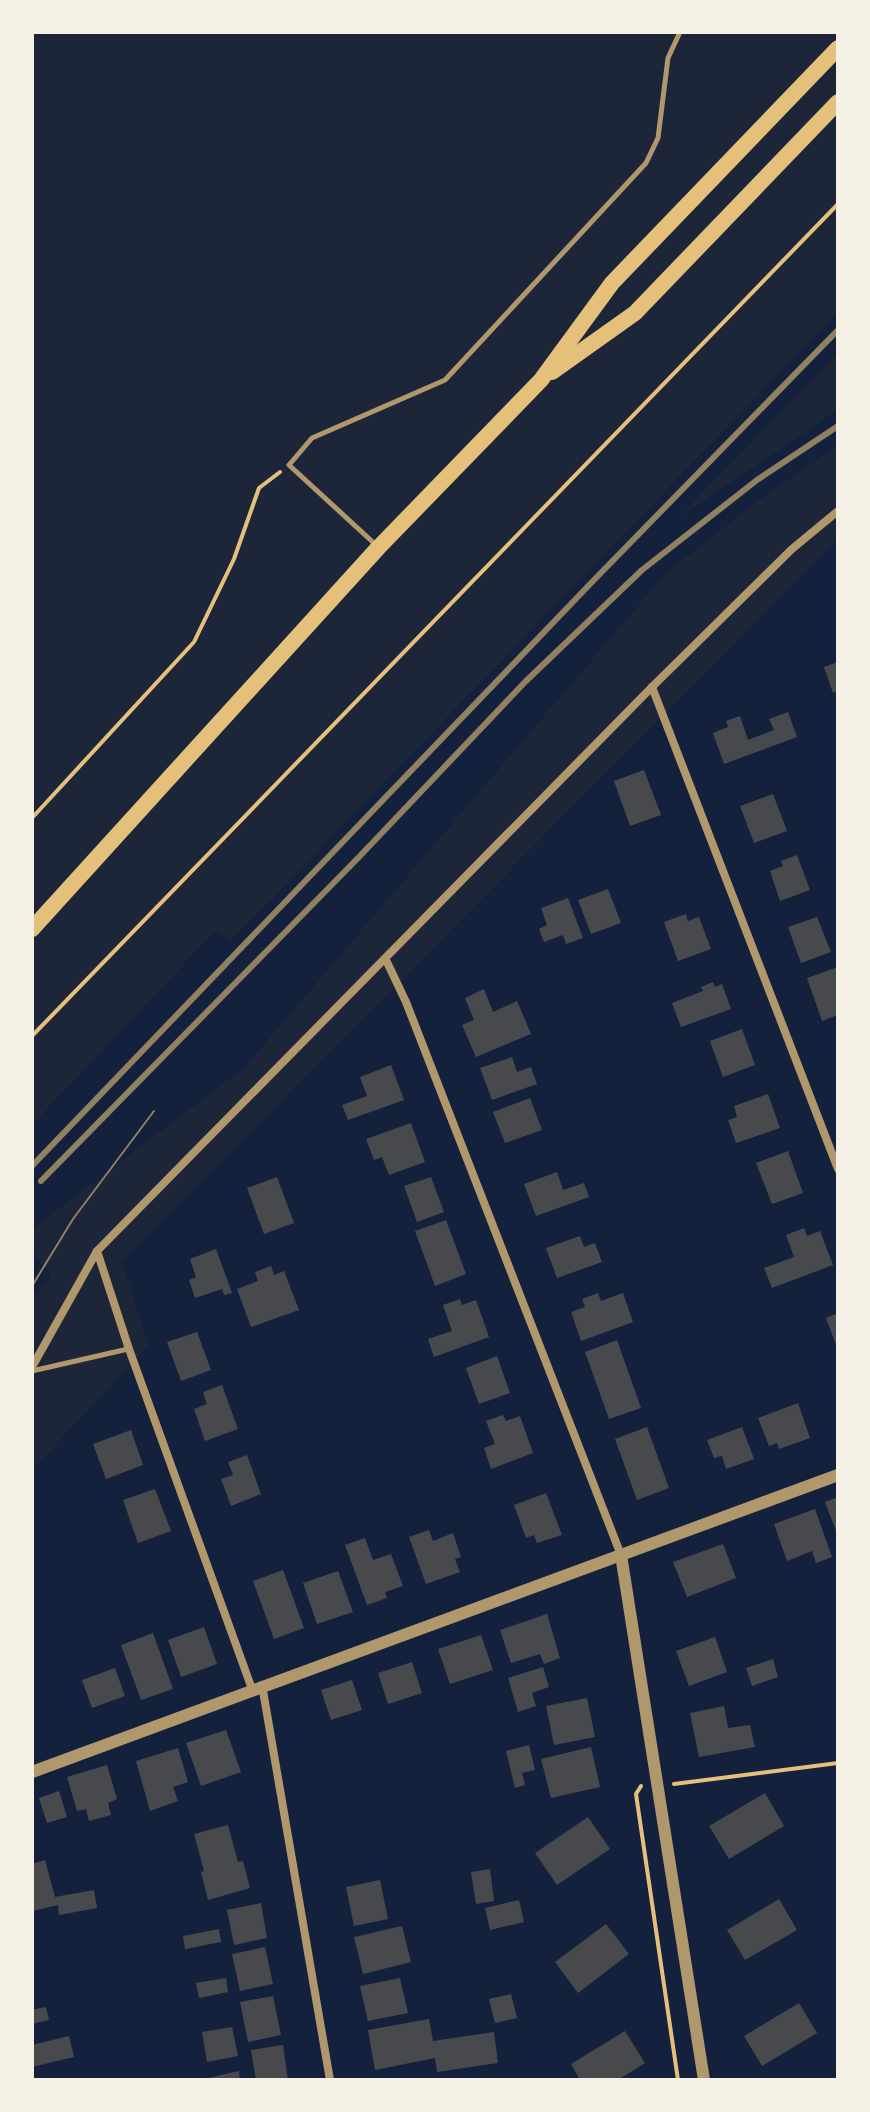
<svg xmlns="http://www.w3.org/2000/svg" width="870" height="2112" font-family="Roboto,sans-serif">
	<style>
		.green { fill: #1d2539 }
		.building { fill: #48494c }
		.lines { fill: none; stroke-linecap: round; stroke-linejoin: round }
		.path { stroke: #e5c07b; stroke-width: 4 }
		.service { stroke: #b1986c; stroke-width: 5 }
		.minor { stroke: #b1986c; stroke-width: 8 }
		.tertiary { stroke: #b1986c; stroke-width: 12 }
		.primary { stroke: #e5c07b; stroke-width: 16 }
		.tram { stroke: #918062; stroke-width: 2 }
		.rail { stroke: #918062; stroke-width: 6 }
	</style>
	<rect width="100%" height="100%" fill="#14213d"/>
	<g class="green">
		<path d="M32,32H838V312L230,942L216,930L32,1125Z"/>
		<path d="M838,353V410L677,519Z"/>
		<path d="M838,445V539L122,1262L149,1345L32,1470V1297L52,1276L32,1252V1229L244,1068L666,573L759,500Z"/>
	</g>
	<g class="building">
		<path d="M838,662V691L833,693L824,667Z"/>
		<path d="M788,712L797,737L724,764L713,733L728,727L726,721L740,716L748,740L774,730L769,719Z"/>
		<path d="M644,770L661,815L630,826L614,781Z"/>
		<path d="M773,794L787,831L754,843L740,806Z"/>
		<path d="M797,855L810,890L780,901L770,871L783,866L781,861Z"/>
		<path d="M608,889L621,923L591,934L578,900Z"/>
		<path d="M568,898L583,938L566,944L563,935L544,942L539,929L547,925L541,908Z"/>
		<path d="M686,914L688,921L699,917L711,949L678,961L664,922Z"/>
		<path d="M817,917L831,952L801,963L788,927Z"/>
		<path d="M838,967V1015L822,1021L807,978Z"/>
		<path d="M713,982L715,987L722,984L731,1009L681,1027L672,1003L703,991L701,987Z"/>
		<path d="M484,989L493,1012L517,1001L531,1034L476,1057L462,1025L474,1020L465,998Z"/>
		<path d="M742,1029L755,1065L723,1077L710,1041Z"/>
		<path d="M512,1057L517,1072L531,1067L537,1084L492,1100L480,1068Z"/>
		<path d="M391,1065L404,1100L348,1120L342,1105L367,1096L360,1077Z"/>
		<path d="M768,1094L780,1128L736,1143L728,1120L737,1117L734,1106Z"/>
		<path d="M530,1098L542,1130L505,1143L493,1112Z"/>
		<path d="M411,1123L425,1162L389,1175L382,1157L374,1160L366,1139Z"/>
		<path d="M788,1151L803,1193L772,1204L756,1163Z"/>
		<path d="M557,1172L563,1190L584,1183L589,1197L536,1216L524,1184Z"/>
		<path d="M277,1177L294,1223L264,1234L247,1188Z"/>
		<path d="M431,1177L444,1212L417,1222L404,1186Z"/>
		<path d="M446,1220L466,1274L435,1286L415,1231Z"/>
		<path d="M804,1228L807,1236L820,1231L833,1265L772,1288L764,1268L794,1257L786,1235Z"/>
		<path d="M580,1236L584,1247L595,1243L602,1262L557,1278L546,1248Z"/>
		<path d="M216,1249L232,1293L224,1295L222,1289L195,1298L189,1280L196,1277L190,1259Z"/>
		<path d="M271,1266L274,1275L284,1271L299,1310L251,1327L237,1289L258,1281L255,1272Z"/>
		<path d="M598,1293L601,1301L623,1293L633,1322L581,1341L571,1312L585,1307L582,1299Z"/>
		<path d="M460,1299L462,1305L476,1300L489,1337L434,1357L428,1339L452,1331L443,1305Z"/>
		<path d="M838,1313V1350L826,1318Z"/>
		<path d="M197,1332L211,1370L181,1381L167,1342Z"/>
		<path d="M617,1340L641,1408L609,1419L585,1352Z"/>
		<path d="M497,1356L510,1393L479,1404L466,1368Z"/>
		<path d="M222,1385L238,1429L205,1441L194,1409L207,1404L203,1392Z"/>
		<path d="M798,1403L810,1438L779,1449L777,1443L769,1446L758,1418Z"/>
		<path d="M503,1415L506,1421L520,1416L533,1453L491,1469L484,1448L495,1444L486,1421Z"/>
		<path d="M647,1427L669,1488L637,1500L615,1439Z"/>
		<path d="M742,1427L754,1459L726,1469L722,1456L714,1458L707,1440Z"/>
		<path d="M131,1430L143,1465L106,1479L93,1444Z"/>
		<path d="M247,1455L261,1494L231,1506L221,1479L233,1475L228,1462Z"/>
		<path d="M155,1489L171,1531L138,1543L123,1500Z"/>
		<path d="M546,1493L562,1535L537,1543L534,1535L526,1538L514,1505Z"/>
		<path d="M838,1497V1536L825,1502Z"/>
		<path d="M815,1509L832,1557L816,1563L812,1551L787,1561L774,1524Z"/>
		<path d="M429,1530L433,1541L453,1533L461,1557L455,1559L460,1572L426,1584L409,1537Z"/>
		<path d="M365,1538L373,1560L391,1554L403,1586L385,1592L387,1598L367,1605L345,1545Z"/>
		<path d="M723,1544L736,1578L687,1597L673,1562Z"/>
		<path d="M283,1570L304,1628L274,1639L253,1581Z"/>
		<path d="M338,1571L353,1612L317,1624L303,1583Z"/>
		<path d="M547,1614L560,1658L544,1664L540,1654L511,1663L500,1630Z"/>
		<path d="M204,1627L217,1664L181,1677L168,1640Z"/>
		<path d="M153,1633L173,1689L141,1700L121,1645Z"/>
		<path d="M481,1635L493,1670L450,1684L438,1649Z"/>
		<path d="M715,1637L727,1672L689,1686L676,1651Z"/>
		<path d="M773,1659L778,1677L752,1686L746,1668Z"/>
		<path d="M412,1662L422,1693L388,1704L378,1673Z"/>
		<path d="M543,1667L549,1687L532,1693L536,1706L518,1712L508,1678Z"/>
		<path d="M115,1668L125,1696L92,1708L82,1680Z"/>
		<path d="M352,1680L362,1710L331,1720L321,1690Z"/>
		<path d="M587,1698L595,1737L554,1745L546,1706Z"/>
		<path d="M724,1706L728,1728L750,1725L755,1747L699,1757L690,1713Z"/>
		<path d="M226,1730L241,1772L201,1786L186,1743Z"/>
		<path d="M529,1745L535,1770L522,1773L525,1785L515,1788L506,1751Z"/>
		<path d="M591,1747L600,1787L551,1798L541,1759Z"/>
		<path d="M178,1748L188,1782L173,1787L178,1801L150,1811L136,1761Z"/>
		<path d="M107,1765L117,1799L108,1803L111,1815L89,1821L86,1809L77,1811L67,1777Z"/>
		<path d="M59,1791L67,1817L47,1823L39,1798Z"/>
		<path d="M765,1793L784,1826L729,1859L709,1826Z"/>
		<path d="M588,1817L610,1849L557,1885L535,1853Z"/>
		<path d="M228,1825L238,1862L243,1861L250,1888L208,1900L201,1872L204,1871L194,1834Z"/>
		<path d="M45,1860L55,1897L94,1890L97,1908L59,1915L58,1905L33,1911L32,1864Z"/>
		<path d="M490,1869L494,1901L476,1904L471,1872Z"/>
		<path d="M380,1880L388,1919L354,1926L346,1887Z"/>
		<path d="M779,1899L797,1930L745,1960L727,1930Z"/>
		<path d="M519,1900L524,1922L490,1930L485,1908Z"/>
		<path d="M261,1903L267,1938L234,1945L227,1910Z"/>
		<path d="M606,1924L629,1954L578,1993L555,1962Z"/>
		<path d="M402,1926L411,1962L363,1974L354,1937Z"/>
		<path d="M219,1929L221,1942L185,1949L183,1936Z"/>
		<path d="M265,1947L273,1984L240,1991L232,1954Z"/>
		<path d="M226,1978L228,1992L199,1998L196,1983Z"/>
		<path d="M400,1978L408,2013L368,2021L360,1986Z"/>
		<path d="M511,1994L517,2018L495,2023L489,1999Z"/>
		<path d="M273,1996L281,2035L248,2042L240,2002Z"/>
		<path d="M799,2003L817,2033L762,2066L744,2036Z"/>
		<path d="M46,2007L49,2020L32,2024V2010Z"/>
		<path d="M429,2019L433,2041L494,2032L498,2063L437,2072L435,2058L375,2070L368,2030Z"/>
		<path d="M232,2027L238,2056L207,2062L202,2032Z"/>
		<path d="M625,2031L645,2063L618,2080H580L571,2064Z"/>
		<path d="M69,2036L74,2057L32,2067V2045Z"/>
		<path d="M283,2045L288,2080H256L251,2050Z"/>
		<path d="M239,2071L240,2080H204V2079Z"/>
	</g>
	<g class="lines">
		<g class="path">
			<path d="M32,818L194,642L234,559L259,488L280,472"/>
			<path d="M32,1036L838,204"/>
			<path d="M674,1784L838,1763"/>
			<path d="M641,1786L636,1794L678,2080"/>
		</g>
		<g class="service">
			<path d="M376,545L289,465L312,438L445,380L646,163L658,138L668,58L680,32"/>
			<path d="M32,1371L128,1349"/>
		</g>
		<g class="minor">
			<path d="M652,687L838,1169"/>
			<path d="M386,960L406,1002L621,1555"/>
			<path d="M97,1251L129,1349L252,1689"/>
			<path d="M32,1367L97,1251L652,687L792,549L838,511"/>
			<path d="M262,1685L330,2080"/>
		</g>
		<g class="tertiary">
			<path d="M621,1555L704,2080"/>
			<path d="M32,1772L838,1475"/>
		</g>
		<g class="primary">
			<path d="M552,372L635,313L838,102"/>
			<path d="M32,929L378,548L541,380L612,283L838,48"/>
		</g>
		<path class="tram" d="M32,1286L73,1219L154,1111"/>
		<g class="rail">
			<path d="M32,1166L593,581L838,330"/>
			<path d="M41,1181L359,857L526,681L642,570L757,480L838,426"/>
		</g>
	</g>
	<rect width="870" height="2112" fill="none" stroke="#f6f1e7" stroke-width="68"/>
</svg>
